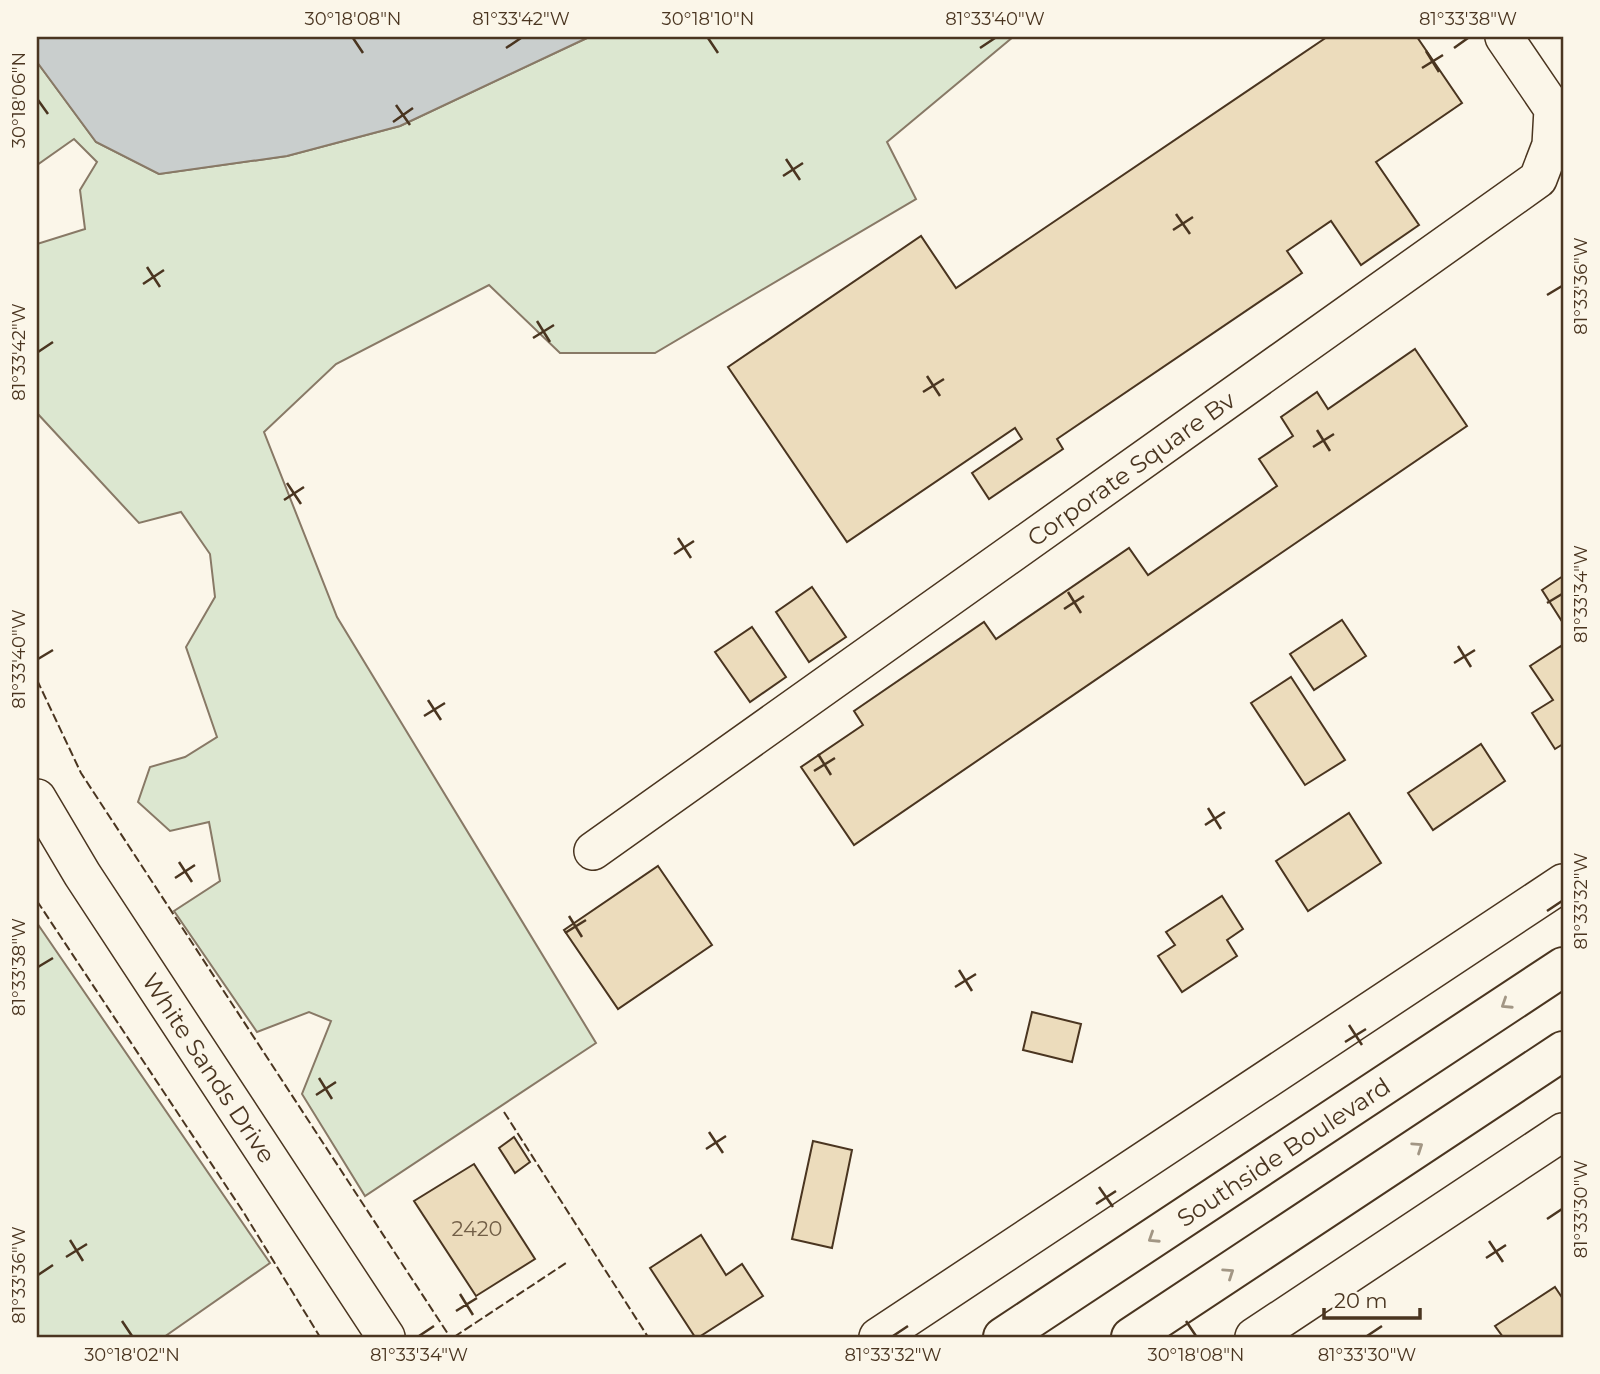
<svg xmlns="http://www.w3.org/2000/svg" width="1600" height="1374" font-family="Montserrat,sans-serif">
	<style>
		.green { fill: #dce7d0; stroke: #887966; stroke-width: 2 }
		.water { fill: #c9cecd; stroke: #887966; stroke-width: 2 }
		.building { fill: #ecdcbc; stroke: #4a3520; stroke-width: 2 }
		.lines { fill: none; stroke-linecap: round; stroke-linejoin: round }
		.minor-casing { stroke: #4a3520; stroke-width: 40 }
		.highway-casing { stroke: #4a3520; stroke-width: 42 }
		.minor { stroke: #fbf6e9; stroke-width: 37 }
		.highway { stroke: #fbf6e9; stroke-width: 38 }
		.fence { stroke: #4a3520; stroke-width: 2; stroke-dasharray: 9 3.5; stroke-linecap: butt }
		.oneway { stroke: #a29684 }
		.ticks { fill: none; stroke: #4a3520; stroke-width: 2.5 }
		.labels { text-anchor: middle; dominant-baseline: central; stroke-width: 5; stroke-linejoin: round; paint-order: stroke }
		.number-label { font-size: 21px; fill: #725f47 }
		.street-label { font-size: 24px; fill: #4a3520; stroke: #fbf6e9 }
		.neatline { fill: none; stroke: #4a3520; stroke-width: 2.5 }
		.ticks-label { font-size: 18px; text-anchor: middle; fill: #4a3520 }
	</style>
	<rect width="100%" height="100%" fill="#fbf6e9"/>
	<g class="green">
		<path d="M589,37H1013L887,142L916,199L655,353H560L489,285L336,364L264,432L337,617L596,1043L365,1196L302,1094L331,1021L309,1012L257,1032L174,911L220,881L209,822L170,831L138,802L150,767L185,757L217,737L186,647L215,597L210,554L181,512L139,523L37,413V244L85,229L80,190L97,162L74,139L37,165V62L96,142L159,174L287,156L400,126Z"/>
		<path d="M37,923L270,1263L164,1337H37Z"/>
	</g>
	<path class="water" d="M37,37H589L400,126L287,156L159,174L96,142L37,62Z"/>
	<g class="building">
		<path d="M1327,37H1417L1462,103L1376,162L1419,225L1361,265L1331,221L1287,251L1302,273L1057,439L1063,449L989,499L972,473L1022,439L1015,428L847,542L728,367L921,236L956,288Z"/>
		<path d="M1415,349L1467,426L854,845L801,767L863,725L854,711L984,622L996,639L1129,548L1148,575L1277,486L1259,459L1293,436L1281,417L1317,392L1328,409Z"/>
		<path d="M1563,576V623L1542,590Z"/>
		<path d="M812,587L846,637L809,662L776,612Z"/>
		<path d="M1342,620L1366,656L1314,690L1290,654Z"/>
		<path d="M752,627L786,677L750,702L715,652Z"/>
		<path d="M1561,646L1563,650V744L1555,749L1532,713L1553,700L1530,666Z"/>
		<path d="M1291,677L1345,760L1305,785L1251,703Z"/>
		<path d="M1481,744L1505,781L1433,830L1408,793Z"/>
		<path d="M1349,813L1381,863L1308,911L1276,861Z"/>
		<path d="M658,866L712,945L618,1009L564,930Z"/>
		<path d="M1222,896L1243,929L1227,940L1237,956L1182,992L1158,956L1175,945L1166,932Z"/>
		<path d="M1032,1012L1081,1024L1072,1062L1023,1050Z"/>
		<path d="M514,1137L530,1162L515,1173L499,1148Z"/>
		<path d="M813,1141L852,1150L832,1248L792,1239Z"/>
		<path d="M474,1164L535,1259L476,1296L414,1201Z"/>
		<path d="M701,1235L726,1275L742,1264L763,1296L699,1337H695L650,1268Z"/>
		<path d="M1555,1287L1563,1299V1337H1503L1495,1326Z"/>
	</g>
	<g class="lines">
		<defs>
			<g id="minor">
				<path id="s1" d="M37,798L82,874L386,1337"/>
				<path id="s2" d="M593,851L1538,179L1551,145L1553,109L1504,37"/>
				<path d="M878,1337L1563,883"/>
				<path d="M1254,1337L1563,1132"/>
			</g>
			<g id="highway">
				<path id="s3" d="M1003,1337L1563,967"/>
				<path d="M1131,1337L1563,1051"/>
			</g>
		</defs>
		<use href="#minor" class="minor-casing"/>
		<use href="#highway" class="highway-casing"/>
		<use href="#minor" class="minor"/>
		<use href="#highway" class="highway"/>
		<g class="fence">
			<path d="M37,680L81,773L450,1337"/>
			<path d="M37,901L244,1213L320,1337"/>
			<path d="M504,1112L648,1337"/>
			<path d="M454,1337L566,1263"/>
		</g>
	</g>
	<defs><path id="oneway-chevron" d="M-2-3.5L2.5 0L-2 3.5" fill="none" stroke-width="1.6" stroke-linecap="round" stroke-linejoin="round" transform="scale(1.75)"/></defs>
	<g class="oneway">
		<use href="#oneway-chevron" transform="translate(1506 1004) rotate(147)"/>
		<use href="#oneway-chevron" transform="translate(1418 1147) rotate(-34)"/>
		<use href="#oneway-chevron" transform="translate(1153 1238) rotate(147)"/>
		<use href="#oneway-chevron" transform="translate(1229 1273) rotate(-34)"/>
	</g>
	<path class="ticks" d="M353,38L363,53M708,38L718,53M506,48L521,38M980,48L995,38M1454,48L1468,38M1426,51L1439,72M1422,68L1443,55M38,100L48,114M396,105L410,125M393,122L413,108M786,159L800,180M783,176L803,163M1176,214L1190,234M1173,230L1193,217M147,267L160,287M143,284L164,270M1547,295L1562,286M537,321L550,342M533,338L554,325M38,352L53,342M927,376L940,396M923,392L944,379M1317,430L1330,451M1313,447L1334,434M287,483L301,504M284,500L304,487M678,538L691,558M674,554L694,541M1068,592L1081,613M1547,603L1562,594M1064,609L1084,596M1458,646L1471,667M38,659L53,650M1454,663L1475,650M428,700L441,720M424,716L445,703M818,754L831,775M814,771L835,758M1208,808L1221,829M1205,825L1225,812M179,862L192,882M175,878L195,865M1547,911L1562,901M569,916L582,937M565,933L586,920M38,967L53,958M959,970L972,991M955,987L976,974M1349,1025L1362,1045M1345,1042L1366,1029M319,1078L332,1099M316,1095L336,1082M709,1132L723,1153M706,1149L726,1136M1099,1187L1113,1207M1096,1204L1116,1191M1547,1219L1562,1209M70,1240L83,1261M1489,1241L1503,1262M66,1257L87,1244M1486,1258L1506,1245M38,1275L53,1265M460,1294L473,1315M456,1311L477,1298M122,1321L132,1336M1186,1321L1196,1336M419,1336L434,1326M893,1336L908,1326M1367,1336L1382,1326"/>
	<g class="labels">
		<g class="number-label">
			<text x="477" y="1228">2420</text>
		</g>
		<g class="street-label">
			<text stroke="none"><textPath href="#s2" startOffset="660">Corporate Square Bv</textPath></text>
			<text stroke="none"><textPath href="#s1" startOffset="320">White Sands Drive</textPath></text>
			<text stroke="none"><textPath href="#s3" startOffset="336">Southside Boulevard</textPath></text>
		</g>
	</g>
	<rect width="1600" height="1374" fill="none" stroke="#fbf6e9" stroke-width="77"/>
	<path d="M1324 1308v10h96v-10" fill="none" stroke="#4a3520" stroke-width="3.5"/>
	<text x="1334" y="1308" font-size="21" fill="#4a3520" stroke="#fbf6e9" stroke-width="5" paint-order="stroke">20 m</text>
	<rect x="38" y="38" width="1524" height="1298" class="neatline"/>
	<g class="ticks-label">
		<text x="353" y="25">30°18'08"N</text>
		<text x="521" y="25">81°33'42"W</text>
		<text x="708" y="25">30°18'10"N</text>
		<text x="995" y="25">81°33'40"W</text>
		<text x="1468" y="25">81°33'38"W</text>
		<text transform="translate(19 100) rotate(-90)" y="6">30°18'06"N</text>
		<text transform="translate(1581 286) rotate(-90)" y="6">81°33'36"W</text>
		<text transform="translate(19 352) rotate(-90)" y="6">81°33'42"W</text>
		<text transform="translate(1581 594) rotate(-90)" y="6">81°33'34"W</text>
		<text transform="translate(19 659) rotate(-90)" y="6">81°33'40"W</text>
		<text transform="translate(1581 901) rotate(-90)" y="6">81°33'32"W</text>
		<text transform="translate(19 967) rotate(-90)" y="6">81°33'38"W</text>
		<text transform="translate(1581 1209) rotate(-90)" y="6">81°33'30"W</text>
		<text transform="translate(19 1275) rotate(-90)" y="6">81°33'36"W</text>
		<text x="132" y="1361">30°18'02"N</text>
		<text x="419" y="1361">81°33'34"W</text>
		<text x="893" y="1361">81°33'32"W</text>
		<text x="1196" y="1361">30°18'08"N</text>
		<text x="1367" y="1361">81°33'30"W</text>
	</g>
</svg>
